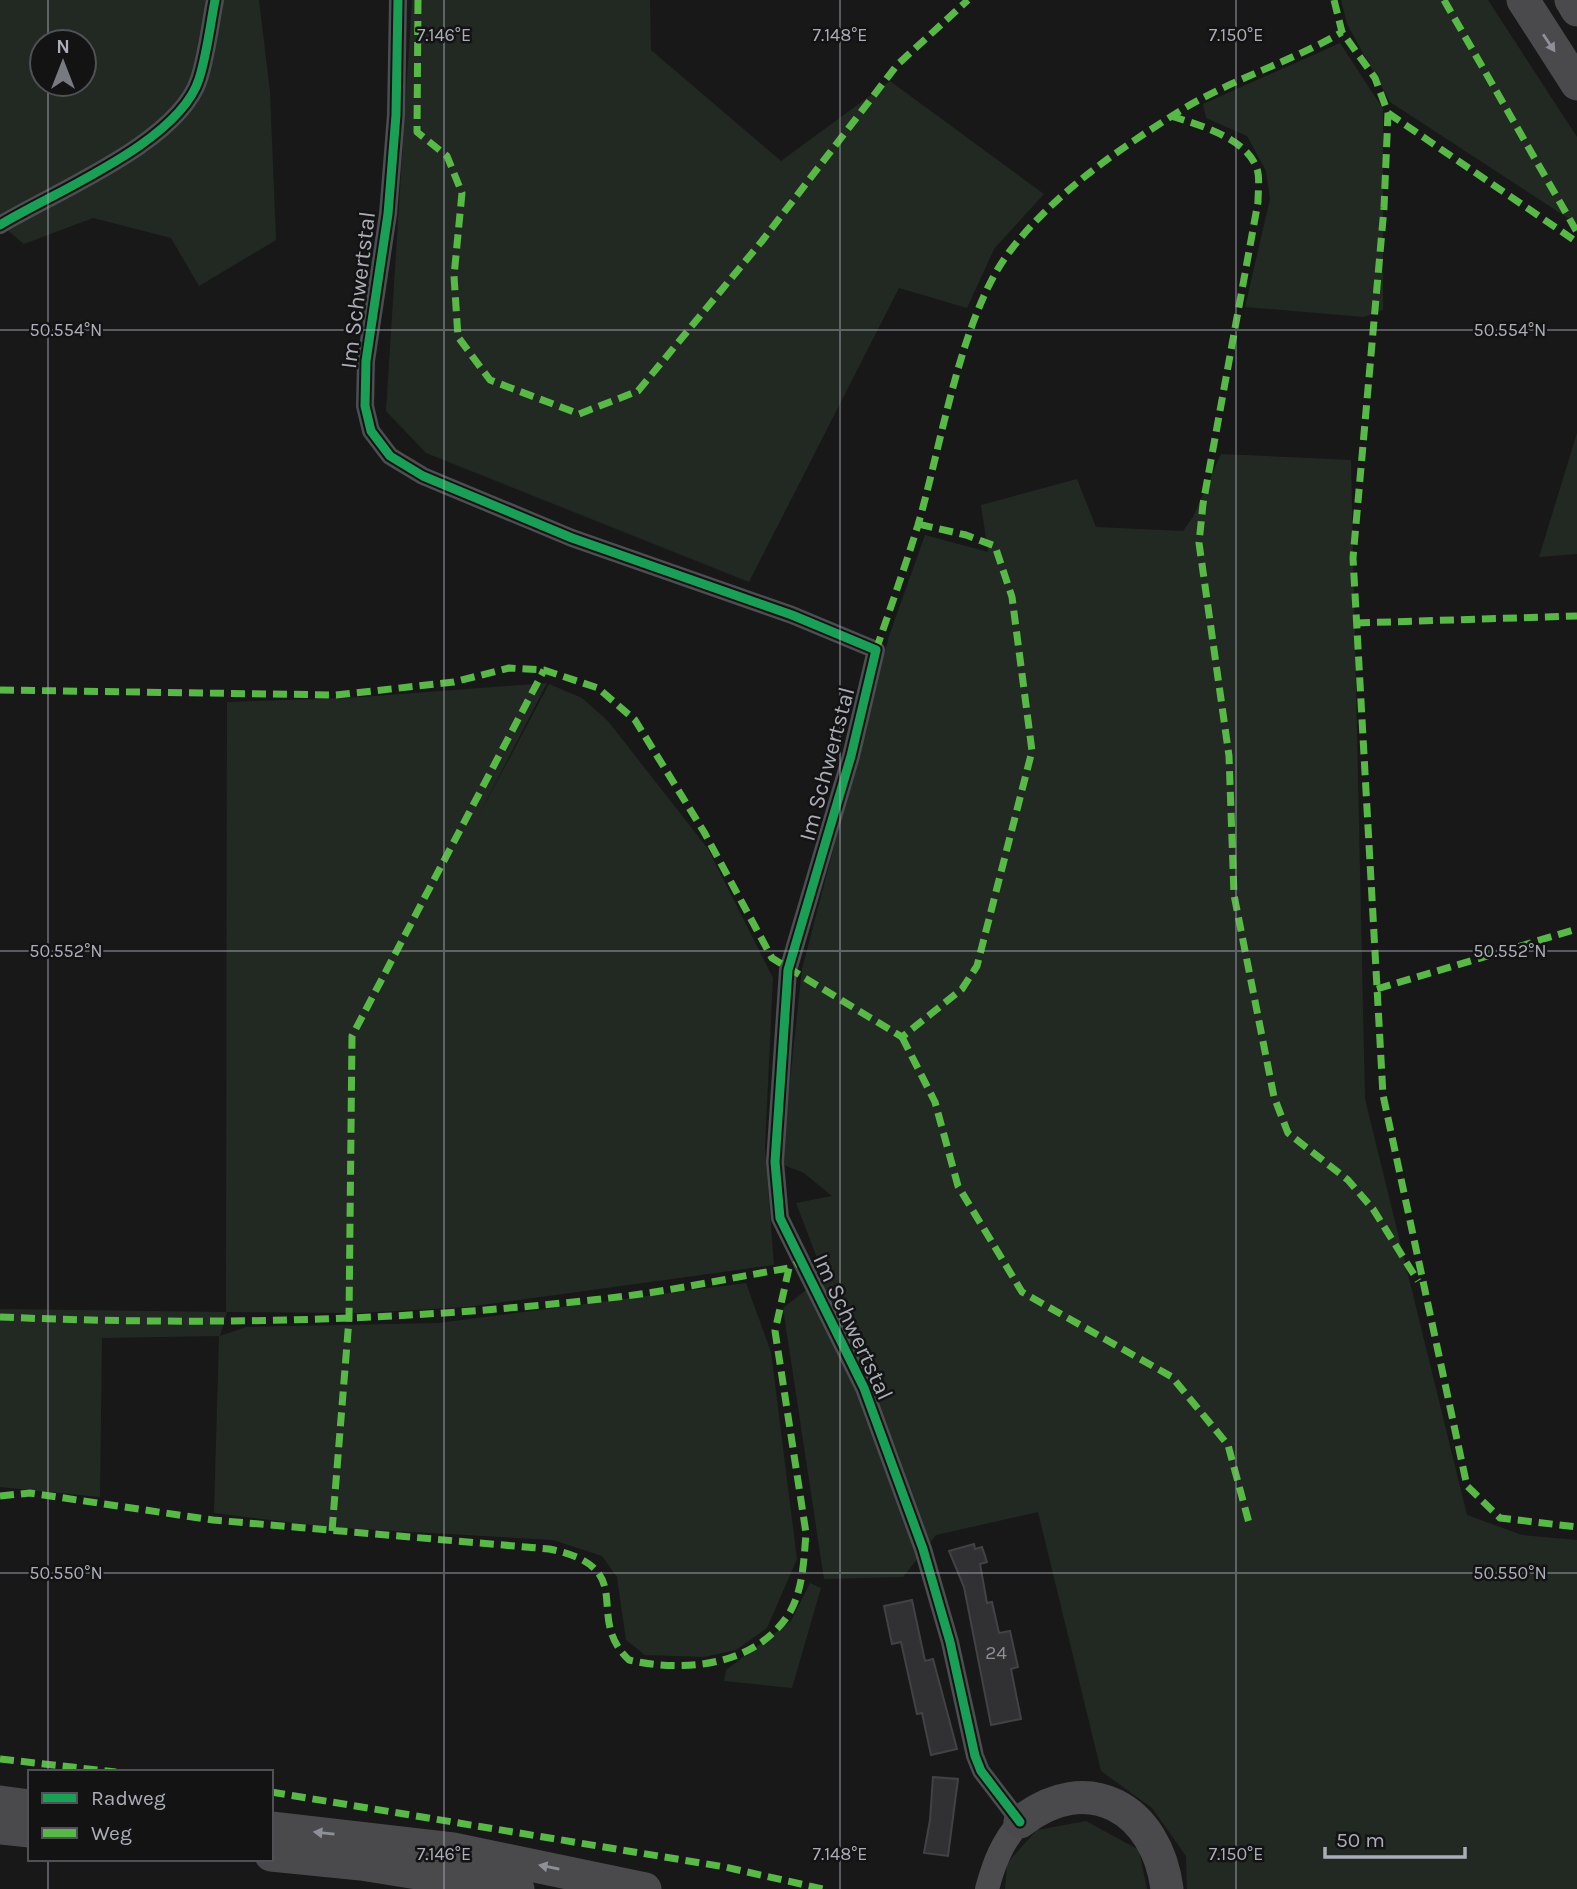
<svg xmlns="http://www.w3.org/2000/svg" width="1577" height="1889" font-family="Karla,sans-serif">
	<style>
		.green { fill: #222923; fill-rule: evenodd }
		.building { fill: #313133; stroke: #414245; stroke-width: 2 }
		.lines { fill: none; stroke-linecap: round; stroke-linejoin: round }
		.street { stroke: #4d4e51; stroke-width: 18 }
		.secondary { stroke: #4c4c4f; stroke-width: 24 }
		.highway { stroke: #4a4a4d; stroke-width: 33 }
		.quiet { stroke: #58b947; stroke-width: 7; stroke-dasharray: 14 7; stroke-linecap: butt }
		.cycleway-casing { stroke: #131314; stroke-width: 13 }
		.cycleway { stroke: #1a9f57; stroke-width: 9 }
		.oneway { fill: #8e9098 }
		.ticks { fill: none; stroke: #abaeb8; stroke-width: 2; stroke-opacity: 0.45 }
		.labels { text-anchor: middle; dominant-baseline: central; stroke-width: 5; stroke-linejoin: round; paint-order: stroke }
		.number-label { font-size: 19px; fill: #8c8f97 }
		.street-label { font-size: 23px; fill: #abaeb8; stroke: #131314 }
		.ticks-label { font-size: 18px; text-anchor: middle; fill: #abaeb8; stroke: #131314; stroke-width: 5; stroke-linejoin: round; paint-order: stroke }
	</style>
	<rect width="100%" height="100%" fill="#181819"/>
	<g class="green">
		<path d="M0,0H259L270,92L276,240L199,286L171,238L93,218L24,244L0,224ZM42,42H84V84H42Z"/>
		<path d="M412,0H650L651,50L781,161L890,81L1044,194L994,249L967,308L899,288L749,582L426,453L386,411Z"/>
		<path d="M1341,0H1488L1577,137V224L1390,102L1347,24Z"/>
		<path d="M1340,43L1383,109V310L1364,317L1245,307L1270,199L1266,171L1247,136L1206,118L1203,104Z"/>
		<path d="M1577,433V554L1539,557Z"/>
		<path d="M1221,454L1351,460L1365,1099L1467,1515L1522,1535L1577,1540V1889H1187L1186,1856L1152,1808L1101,1771L1038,1512L936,1535L903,1577L824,1579L783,1308L824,1276L796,1203L832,1196L804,1173L781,1164L802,969L889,636L925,535L988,552L981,505L1077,479L1096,527L1183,531L1193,517Z"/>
		<path d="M547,683L477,819L549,684L582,698L608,721L708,849L773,978L765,1147L774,1265L467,1307L359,1313L227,1312L220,1336L246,1327L438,1323L746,1283L771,1352L797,1559L767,1628L736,1650L704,1657L645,1655L626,1640L617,1577L602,1556L553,1540L327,1527L214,1513L219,1336L102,1338L100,1497L0,1487V1309L226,1312L227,702L348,698Z"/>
		<path d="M810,1583L821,1588L792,1688L724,1681L726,1670L791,1621Z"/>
		<path d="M1086,1821L1139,1850L1147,1889H1005L1007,1863L1037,1830Z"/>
	</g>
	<g class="building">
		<path d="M974,1544L975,1549L982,1547L987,1562L980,1564L987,1603L992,1602L999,1633L1010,1631L1018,1667L1011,1669L1021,1719L991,1725L964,1587L949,1551Z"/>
		<path d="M912,1600L925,1661L933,1659L957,1749L931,1755L922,1713L917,1714L901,1642L892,1644L884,1606Z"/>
		<path d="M933,1777L958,1779L948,1856L924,1853L930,1820Z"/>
	</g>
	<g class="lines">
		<g class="street">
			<path d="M398,0L396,115L388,214L366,361L365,406L371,431L390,456L423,476L572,538L792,615L876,650L851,756L788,970L775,1162L780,1218L864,1388L923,1549L950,1642L975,1756L981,1771L1020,1822"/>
			<path d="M0,225C56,191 179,142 199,79C207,54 210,26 215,0"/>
		</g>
		<path class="secondary" d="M987,1889C994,1863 1002,1842 1020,1822"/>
		<g class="highway">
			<path d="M1523,0L1577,84"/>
			<path d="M1571,0L1577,10"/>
			<path d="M0,1802L30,1806"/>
			<path d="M1020,1822C1088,1768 1157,1809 1167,1889"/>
			<path d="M0,1828L30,1831"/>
			<path d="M271,1828L453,1849L645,1889"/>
			<path d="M271,1855L361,1864L518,1889"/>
		</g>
		<g class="quiet">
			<path d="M418,0L417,132L447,156L462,193L454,276L458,337L490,380L579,414L638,391L762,241L897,65L968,0"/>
			<path d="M1334,0L1342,32L1375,78L1388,113L1384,208L1353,558L1383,1095L1467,1486L1500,1518L1577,1527"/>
			<path d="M1444,0L1577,232"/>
			<path d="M1388,113L1577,242"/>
			<path d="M1171,116C1199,125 1247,138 1257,169C1260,178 1258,192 1258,202L1203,504L1199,543L1229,756L1234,895L1274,1097L1288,1133L1348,1180L1373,1209L1418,1281"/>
			<path d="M1356,623L1577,616"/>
			<path d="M876,650C890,609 905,567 918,525C941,447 961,314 1010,251C1053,195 1113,153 1172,116C1225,81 1287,64 1342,32"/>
			<path d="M0,690L336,695L454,682L509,668L544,670L598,688L635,720L704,832L772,958L902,1037L962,989L977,966L1032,751L1012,597L995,546L966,535L918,524"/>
			<path d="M1377,989L1577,929"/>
			<path d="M902,1037L935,1102L958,1186L1022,1292L1172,1377L1228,1445L1249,1523"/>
			<path d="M0,1317C208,1326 419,1321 626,1296C681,1289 735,1277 789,1268"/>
			<path d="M0,1496L30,1493L213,1520L549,1549C642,1568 582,1616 629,1660C685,1673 757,1666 790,1612C803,1589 804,1559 806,1533L775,1331L789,1268L801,1261"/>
			<path d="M332,1531L349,1319L352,1036L544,670"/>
			<path d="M0,1759L116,1772"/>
			<path d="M271,1792L725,1867L823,1889"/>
		</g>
		<defs>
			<g id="cycleway">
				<path d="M398,0L396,115L388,214L366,361L365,406L371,431L390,456L423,476L572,538L792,615L876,650L851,756L788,970L775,1162L780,1218L864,1388L923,1549L950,1642L975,1756L981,1771L1020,1822"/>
				<path d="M0,225C56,191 179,142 199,79C207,54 210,26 215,0"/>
			</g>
		</defs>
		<use href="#cycleway" class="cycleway-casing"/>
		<use href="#cycleway" class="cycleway"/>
	</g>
	<defs><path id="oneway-solid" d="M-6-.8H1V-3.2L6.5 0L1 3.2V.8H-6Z" transform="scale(1.75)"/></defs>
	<g class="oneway">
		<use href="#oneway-solid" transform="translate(1549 43) rotate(56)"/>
		<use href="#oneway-solid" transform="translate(324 1833) rotate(-174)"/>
		<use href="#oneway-solid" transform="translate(549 1867) rotate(-169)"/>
	</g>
	<path class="ticks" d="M48,0V42M444,0V1889M840,0V1889M1236,0V1889M48,84V1772M0,330H1577M0,951H1577M0,1573H1577M48,1859V1889"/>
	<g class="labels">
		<g class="number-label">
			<text x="996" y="1653">24</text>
		</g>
		<g class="street-label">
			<text transform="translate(358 290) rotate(-83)">Im Schwertstal</text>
			<text transform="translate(827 764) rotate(-75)">Im Schwertstal</text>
			<text transform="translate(853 1327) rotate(65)">Im Schwertstal</text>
		</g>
	</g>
	<g class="ticks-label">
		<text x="444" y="41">7.146°E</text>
		<text x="840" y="41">7.148°E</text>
		<text x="1236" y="41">7.150°E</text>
		<text x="66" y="336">50.554°N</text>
		<text x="1510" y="336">50.554°N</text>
		<text x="66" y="957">50.552°N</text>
		<text x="1510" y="957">50.552°N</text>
		<text x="66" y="1579">50.550°N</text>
		<text x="1510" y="1579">50.550°N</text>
		<text x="444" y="1860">7.146°E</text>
		<text x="840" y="1860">7.148°E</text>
		<text x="1236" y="1860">7.150°E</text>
	</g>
	<rect x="28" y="1770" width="245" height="91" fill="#131314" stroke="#505156" stroke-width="2"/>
	<rect x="42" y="1793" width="35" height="10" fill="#1a9f57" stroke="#505156" stroke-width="2"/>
	<text x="91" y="1805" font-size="21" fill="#abaeb8">Radweg</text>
	<rect x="42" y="1828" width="35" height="10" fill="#58b947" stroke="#505156" stroke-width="2"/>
	<text x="91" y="1840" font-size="21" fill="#abaeb8">Weg</text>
	<g transform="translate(63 63)"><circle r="33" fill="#131314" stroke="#505156" stroke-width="2"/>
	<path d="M0-5L12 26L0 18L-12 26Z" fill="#787a80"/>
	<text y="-10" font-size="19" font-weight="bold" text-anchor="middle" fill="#abaeb8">N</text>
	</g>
	<path d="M1325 1847v10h140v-10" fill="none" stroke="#abaeb8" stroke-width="3.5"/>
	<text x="1336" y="1847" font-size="21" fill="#abaeb8" stroke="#131314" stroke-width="5" paint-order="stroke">50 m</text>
</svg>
